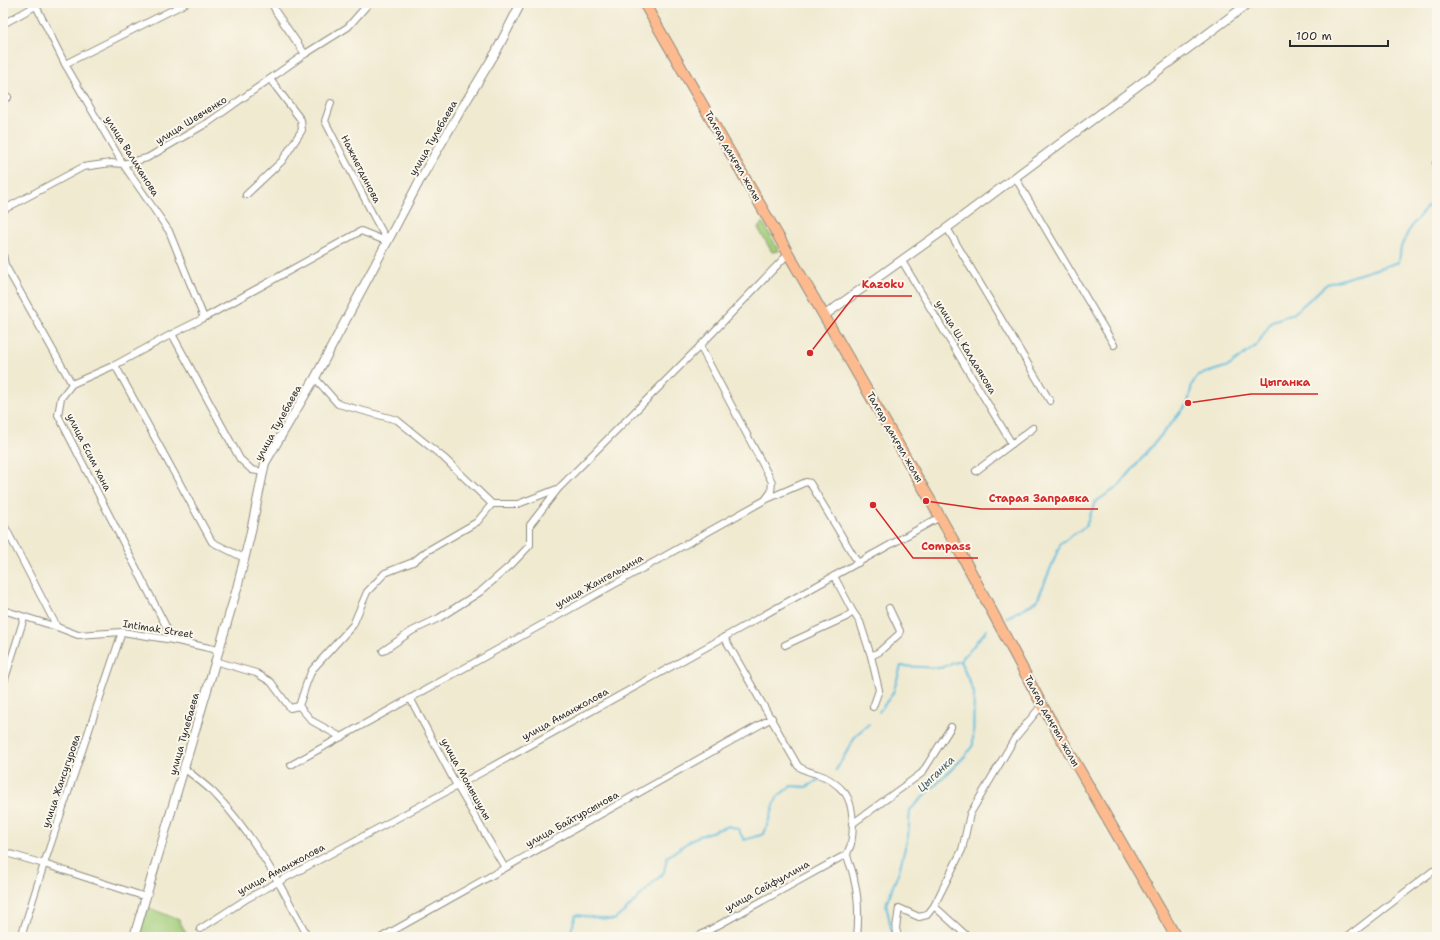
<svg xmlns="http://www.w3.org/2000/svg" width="1440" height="940" font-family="'Shantell Sans',sans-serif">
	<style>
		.green { fill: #a3cd7a; stroke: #677c52 }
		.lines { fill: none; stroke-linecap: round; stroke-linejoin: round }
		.stream { stroke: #61bedf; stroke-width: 2 }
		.minor-casing { stroke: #8e8a7e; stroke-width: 8 }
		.tertiary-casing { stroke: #8e8a7e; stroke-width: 10 }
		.primary-casing { stroke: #8e8a7e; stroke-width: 12 }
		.minor { stroke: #fff; stroke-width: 6 }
		.tertiary { stroke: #fff; stroke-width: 8 }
		.primary { stroke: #fcba8e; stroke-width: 10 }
		.labels { text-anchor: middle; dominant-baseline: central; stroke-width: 4; stroke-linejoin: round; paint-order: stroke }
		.street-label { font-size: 10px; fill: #2b2b2b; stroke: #fbf7ec }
		.water-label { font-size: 11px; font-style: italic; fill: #3e5e6a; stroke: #fbf7ec }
		.leader { fill: none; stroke: #d62828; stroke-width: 1.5 }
		.callout-dot { fill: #d62828; stroke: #fbf7ec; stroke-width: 1.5 }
		.callout-label { font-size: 11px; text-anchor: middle; font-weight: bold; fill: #d62828; stroke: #fbf7ec; stroke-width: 4; stroke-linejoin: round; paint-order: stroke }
	</style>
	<rect width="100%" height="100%" fill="#fbf7ec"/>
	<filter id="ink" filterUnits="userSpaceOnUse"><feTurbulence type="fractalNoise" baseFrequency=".025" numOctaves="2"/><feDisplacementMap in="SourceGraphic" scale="8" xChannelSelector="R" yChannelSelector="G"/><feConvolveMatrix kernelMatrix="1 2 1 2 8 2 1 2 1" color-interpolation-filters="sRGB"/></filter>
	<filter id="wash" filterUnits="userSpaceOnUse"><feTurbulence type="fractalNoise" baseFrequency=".012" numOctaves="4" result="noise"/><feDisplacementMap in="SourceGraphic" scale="16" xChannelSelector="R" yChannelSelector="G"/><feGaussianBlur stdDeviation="0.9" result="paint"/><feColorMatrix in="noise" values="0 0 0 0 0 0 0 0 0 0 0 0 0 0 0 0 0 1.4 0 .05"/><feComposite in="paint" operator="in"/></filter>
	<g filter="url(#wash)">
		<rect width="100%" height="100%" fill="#f0ead1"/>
		<g class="green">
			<path d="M763,222L779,251L772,252L758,228Z"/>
			<path d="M147,907L179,920L188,937H138Z"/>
		</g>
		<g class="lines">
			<g class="stream">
				<path d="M1006,618L1037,601L1061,543L1086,526L1095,502L1118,487L1188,403L1192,384L1199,375L1229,366L1257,345L1272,321L1293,314L1327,284L1399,262L1401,247L1410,228L1426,208L1437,200"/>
				<path d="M879,712L893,693L901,666L940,668L960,661"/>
				<path d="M836,770L857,734L869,724"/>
				<path d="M569,937L576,915L614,920L624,912L664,872L667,857L694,838L728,826L738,829L744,840L764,834L777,797L791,786L806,787L819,780"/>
				<path d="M893,937L886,904L899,871L908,836L910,810L965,756L973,745L974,692L960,661L987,630"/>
			</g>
		</g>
	</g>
	<g filter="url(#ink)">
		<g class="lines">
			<defs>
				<g id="minor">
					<path d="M272,3L276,12L305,54"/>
					<path d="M36,6L65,64L123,164L169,231L204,318"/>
					<path d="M3,24L41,3"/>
					<path d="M65,64L186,3"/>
					<path d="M3,100L8,97"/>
					<path d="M331,103L325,121L374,217L388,242"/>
					<path d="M1436,163L1437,162"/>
					<path d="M1015,177L1114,345"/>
					<path d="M246,195L282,161L302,130L301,120L270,79"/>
					<path d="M3,210L83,167L111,163L123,164L147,158L209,122L305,54L348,27L369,3"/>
					<path d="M947,228L1050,401"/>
					<path d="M3,254L5,265L72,384L61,398L58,415L173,640"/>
					<path d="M902,261L1012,444"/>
					<path d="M172,334L240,459L252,470L263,472"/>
					<path d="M115,365L212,542L244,558"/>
					<path d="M72,384L115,365L172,334L204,318L361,231L388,242"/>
					<path d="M976,471L1033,428"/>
					<path d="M767,499L806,482L810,483L858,563"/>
					<path d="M492,504H518L557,489"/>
					<path d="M3,523L57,627"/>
					<path d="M3,610L57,627L78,635L122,632L173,640L218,650"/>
					<path d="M853,612L860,622L871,656L879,652L899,634L900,631L889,608"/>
					<path d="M724,637L798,766C805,771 810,772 817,774C828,777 838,785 845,793C854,806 854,829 851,844C850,848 847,852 847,855C849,864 853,871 854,879C859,899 859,917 857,937"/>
					<path d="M785,645L846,617L853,612L834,576"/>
					<path d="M383,651L412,631L439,618L480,592L512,564L530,545V525L558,489L700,346L789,253"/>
					<path d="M871,656L879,690L873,707"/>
					<path d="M215,661L256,673L271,682L290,708L299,706L307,682L312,670L353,625L367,592L385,573L413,562L427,551L477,522L492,504L444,458L397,420L338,404L315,378"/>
					<path d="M3,685L24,618"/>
					<path d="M410,698L457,786L505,868"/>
					<path d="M299,706L312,721L341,737"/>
					<path d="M291,765L765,500L771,492L772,482L700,346"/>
					<path d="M185,769C194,776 204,784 213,792C254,834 281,886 308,937"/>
					<path d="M852,824L922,773L951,727"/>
					<path d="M3,852L44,864L146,897"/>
					<path d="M200,929L248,898L457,786L940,517"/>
					<path d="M21,937L44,864L122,632"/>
					<path d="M382,937L772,718"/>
					<path d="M697,937L847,854"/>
					<path d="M898,937L896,928L899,908L919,917L927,915L934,906"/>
					<path d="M968,937L934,906L962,850L970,814L1015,738L1042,705"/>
					<path d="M1347,937L1433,871"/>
				</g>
				<g id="tertiary">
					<path d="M825,315L947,228L1249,3"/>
					<path d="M134,937L236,592L250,536L265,463L315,378L420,180L459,113L496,52L521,3"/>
				</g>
				<path id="primary" d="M644,3L940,517L965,561L1042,705L1176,937"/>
			</defs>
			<use href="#minor" class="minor-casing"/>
			<use href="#tertiary" class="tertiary-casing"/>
			<use href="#primary" class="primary-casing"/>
			<use href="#minor" class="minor"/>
			<use href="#tertiary" class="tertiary"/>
			<use href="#primary" class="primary"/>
		</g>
	</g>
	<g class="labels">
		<g class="street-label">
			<text transform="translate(191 120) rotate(-32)">улица Шевченко</text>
			<text transform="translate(433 138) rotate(-60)">улица Тулебаева</text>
			<text transform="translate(132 156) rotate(58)">улица Валиханова</text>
			<text transform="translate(733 156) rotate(60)">Талғар даңғыл жолы</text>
			<text transform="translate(361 169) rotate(63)">Нажметдинова</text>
			<text transform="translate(966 347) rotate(59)">улица Ш. Калдаякова</text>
			<text transform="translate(278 423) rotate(-61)">улица Тулебаева</text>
			<text transform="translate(895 437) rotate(60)">Талғар даңғыл жолы</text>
			<text transform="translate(89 452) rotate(63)">улица Есим хана</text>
			<text transform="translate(599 581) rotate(-29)">улица Жангельдина</text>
			<text transform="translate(158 629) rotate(9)">Intimak Street</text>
			<text transform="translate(565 714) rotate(-29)">улица Аманжолова</text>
			<text transform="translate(1052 721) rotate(61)">Талғар даңғыл жолы</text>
			<text transform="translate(184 734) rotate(-74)">улица Тулебаева</text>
			<text transform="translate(466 779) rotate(61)">улица Момышулы</text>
			<text transform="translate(61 781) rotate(-71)">улица Жансугурова</text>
			<text transform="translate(572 819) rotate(-29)">улица Байтурсынова</text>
			<text transform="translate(281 869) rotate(-28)">улица Аманжолова</text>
			<text transform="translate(767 886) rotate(-29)">улица Сейфуллина</text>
		</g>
		<g class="water-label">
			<text transform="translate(936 774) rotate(-44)">Цыганка</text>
		</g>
	</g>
	<path class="leader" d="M810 353L854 296H912M1188 403L1251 394H1318M926 501L981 509H1098M873 505L913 558H978"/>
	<g class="callout-dot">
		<circle cx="810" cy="353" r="4"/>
		<circle cx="1188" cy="403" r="4"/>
		<circle cx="926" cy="501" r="4"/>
		<circle cx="873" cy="505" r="4"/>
	</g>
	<g class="callout-label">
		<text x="883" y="288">Kazoku</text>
		<text x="1285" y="386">Цыганка</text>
		<text x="1039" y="502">Старая Заправка</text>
		<text x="946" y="550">Compass</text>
	</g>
	<rect width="1440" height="940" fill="none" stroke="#fbf7ec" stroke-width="16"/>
	<path d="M1290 40v6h98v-6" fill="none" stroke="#2b2b2b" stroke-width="2"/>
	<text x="1296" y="40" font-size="12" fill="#2b2b2b" stroke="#fbf7ec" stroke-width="3" paint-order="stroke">100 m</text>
</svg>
